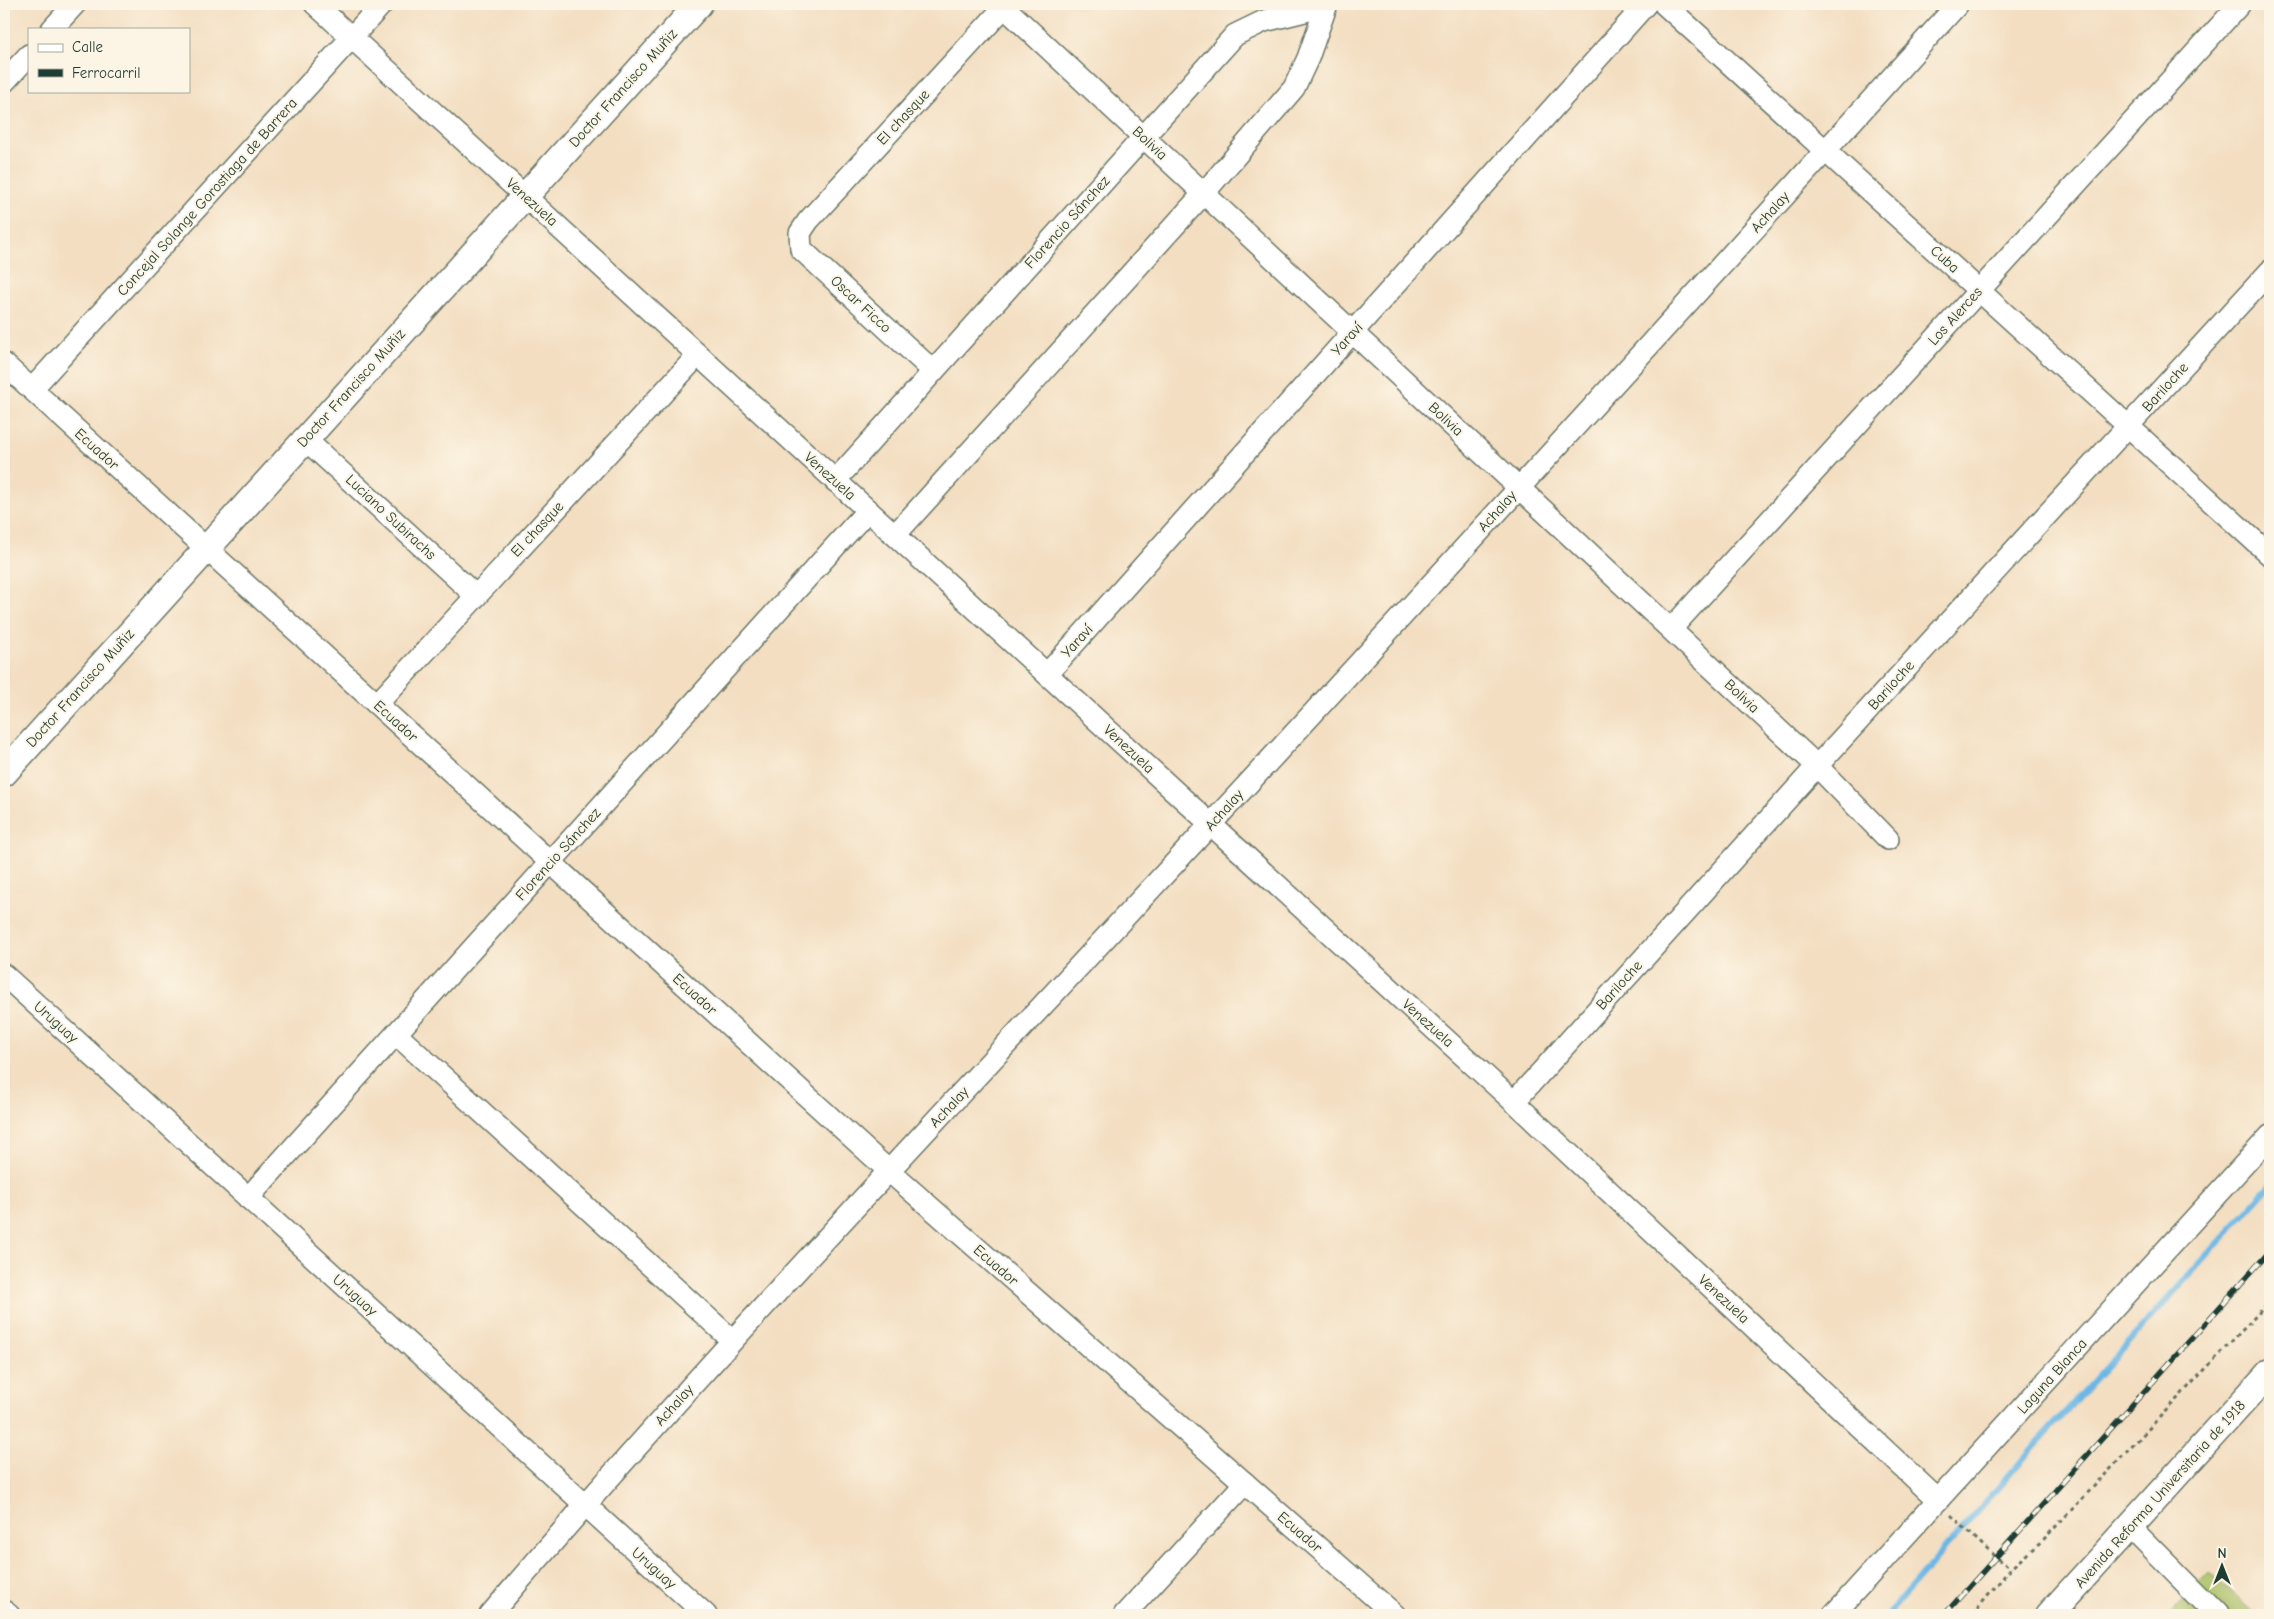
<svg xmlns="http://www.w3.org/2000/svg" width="2274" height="1619" font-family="'Comic Neue',sans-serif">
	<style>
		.green { fill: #a8be63; stroke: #647e4c }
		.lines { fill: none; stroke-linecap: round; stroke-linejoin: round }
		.stream { stroke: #6bb7e5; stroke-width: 6 }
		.minor-casing { stroke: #697565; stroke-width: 24 }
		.major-casing { stroke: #697565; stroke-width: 29 }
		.path { stroke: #697565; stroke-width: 3; stroke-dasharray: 4 4; stroke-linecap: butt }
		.minor { stroke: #fff; stroke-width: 21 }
		.major { stroke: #fff; stroke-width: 26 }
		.rail-casing { stroke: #1f3d34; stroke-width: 5.5 }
		.rail { stroke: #fcf5e5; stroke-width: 4; stroke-dasharray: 11; stroke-linecap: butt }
		.labels { text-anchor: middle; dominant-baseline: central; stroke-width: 4; stroke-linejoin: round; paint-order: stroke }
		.street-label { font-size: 15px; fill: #1f3d34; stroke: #fcf5e5 }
	</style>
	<rect width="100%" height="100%" fill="#fcf5e5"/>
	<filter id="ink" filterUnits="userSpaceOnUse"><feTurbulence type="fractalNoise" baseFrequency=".02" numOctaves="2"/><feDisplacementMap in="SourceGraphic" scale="10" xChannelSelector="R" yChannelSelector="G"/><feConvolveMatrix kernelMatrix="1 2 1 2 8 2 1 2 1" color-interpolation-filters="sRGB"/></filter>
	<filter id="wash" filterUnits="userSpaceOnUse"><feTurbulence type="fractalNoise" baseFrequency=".0096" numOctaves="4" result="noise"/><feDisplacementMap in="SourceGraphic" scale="20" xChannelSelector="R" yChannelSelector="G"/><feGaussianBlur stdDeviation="1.12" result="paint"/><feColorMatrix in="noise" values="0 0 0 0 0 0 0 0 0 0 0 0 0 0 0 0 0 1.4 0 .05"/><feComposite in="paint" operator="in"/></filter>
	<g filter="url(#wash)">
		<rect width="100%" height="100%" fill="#f3dec1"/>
		<path class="green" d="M2209,1572L2256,1615H2168Z"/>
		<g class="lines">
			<path class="stream" d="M1887,1615L2031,1450L2270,1186"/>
		</g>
	</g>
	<g filter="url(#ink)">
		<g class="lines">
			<defs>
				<g id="minor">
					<path d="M315,4L1514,1102L1938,1500"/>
					<path d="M1001,4L1817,766L1888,839"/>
					<path d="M1664,4L2270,555"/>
					<path d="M52,29L75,4"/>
					<path d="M4,82L29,55"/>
					<path d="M4,364L889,1171L1395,1615"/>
					<path d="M933,371L801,249L800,233L808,221L1007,4"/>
					<path d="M32,389L382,4"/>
					<path d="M305,439L476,596"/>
					<path d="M835,481L1235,35L1264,21L1325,6"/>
					<path d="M895,535L1204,193L1294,88L1308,58L1327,4"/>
					<path d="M1671,629L2240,4"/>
					<path d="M1047,674L1646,4"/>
					<path d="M377,704L698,355"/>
					<path d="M4,975L706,1615"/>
					<path d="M396,1034L732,1340"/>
					<path d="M1514,1102L1817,766L2270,271"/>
					<path d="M248,1198L868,510"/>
					<path d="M2130,1527L2217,1615"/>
					<path d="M4,1611L9,1615"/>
					<path d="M490,1615C701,1368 925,1133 1146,894C1419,600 1689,302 1958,4"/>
					<path d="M1124,1615L1245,1483"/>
					<path d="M1833,1615L2270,1136"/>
				</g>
				<g id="major">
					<path d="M4,773L699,4"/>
					<path d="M2049,1615L2270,1372"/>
				</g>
			</defs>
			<use href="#minor" class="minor-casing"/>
			<use href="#major" class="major-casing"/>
			<g class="path">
				<path d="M1951,1515L1996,1558L2011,1568"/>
				<path d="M1972,1615L2011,1568L2044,1539L2270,1301"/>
			</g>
			<use href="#minor" class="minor"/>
			<use href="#major" class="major"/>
			<defs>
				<path id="rail" d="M1944,1615L2270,1251"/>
			</defs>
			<use href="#rail" class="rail-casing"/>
			<use href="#rail" class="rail"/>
		</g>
	</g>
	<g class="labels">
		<g class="street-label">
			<text transform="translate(623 88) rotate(-48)">Doctor Francisco Muñiz</text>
			<text transform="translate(903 117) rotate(-47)">El chasque</text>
			<text transform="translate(1150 143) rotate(43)">Bolivia</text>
			<text transform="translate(207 197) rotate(-48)">Concejal Solange Gorostiaga de Barrera</text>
			<text transform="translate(532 202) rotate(42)">Venezuela</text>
			<text transform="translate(1770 212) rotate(-48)">Achalay</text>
			<text transform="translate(1067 222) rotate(-48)">Florencio Sánchez</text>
			<text transform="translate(1945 259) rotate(42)">Cuba</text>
			<text transform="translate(861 304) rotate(43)">Oscar Ficco</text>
			<text transform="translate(1955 316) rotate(-48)">Los Alerces</text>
			<text transform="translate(1347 339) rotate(-48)">Yaraví</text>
			<text transform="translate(2165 387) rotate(-48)">Bariloche</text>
			<text transform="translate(351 388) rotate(-48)">Doctor Francisco Muñiz</text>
			<text transform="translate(1446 419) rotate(43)">Bolivia</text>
			<text transform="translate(97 449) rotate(42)">Ecuador</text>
			<text transform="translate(830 476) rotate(42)">Venezuela</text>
			<text transform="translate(1497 511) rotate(-48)">Achalay</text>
			<text transform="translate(391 517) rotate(43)">Luciano Subirachs</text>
			<text transform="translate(537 529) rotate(-47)">El chasque</text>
			<text transform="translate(1077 641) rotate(-48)">Yaraví</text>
			<text transform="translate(1891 685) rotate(-48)">Bariloche</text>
			<text transform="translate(80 688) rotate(-48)">Doctor Francisco Muñiz</text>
			<text transform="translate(1742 696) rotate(43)">Bolivia</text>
			<text transform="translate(396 721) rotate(42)">Ecuador</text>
			<text transform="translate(1129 749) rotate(43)">Venezuela</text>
			<text transform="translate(1224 810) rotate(-48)">Achalay</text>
			<text transform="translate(558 854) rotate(-48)">Florencio Sánchez</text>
			<text transform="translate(1619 985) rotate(-48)">Bariloche</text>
			<text transform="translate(695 994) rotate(42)">Ecuador</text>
			<text transform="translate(56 1022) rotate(42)">Uruguay</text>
			<text transform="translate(1428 1023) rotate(42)">Venezuela</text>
			<text transform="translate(949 1107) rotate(-47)">Achalay</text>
			<text transform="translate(996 1265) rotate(41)">Ecuador</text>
			<text transform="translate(355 1295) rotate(42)">Uruguay</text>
			<text transform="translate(1724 1299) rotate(43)">Venezuela</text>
			<text transform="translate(2052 1376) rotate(-48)">Laguna Blanca</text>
			<text transform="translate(674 1405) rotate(-48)">Achalay</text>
			<text transform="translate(2160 1494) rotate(-48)">Avenida Reforma Universitaria de 1918</text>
			<text transform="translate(1300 1532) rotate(41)">Ecuador</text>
			<text transform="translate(654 1568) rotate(42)">Uruguay</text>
		</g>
	</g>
	<rect width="2274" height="1619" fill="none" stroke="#fcf5e5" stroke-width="20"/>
	<rect x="28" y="28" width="162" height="65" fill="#fcf5e5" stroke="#a4ab9e"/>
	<rect x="38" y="44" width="25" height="8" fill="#ffffff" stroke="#a4ab9e"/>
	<text x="72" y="52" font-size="15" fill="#1f3d34">Calle</text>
	<rect x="38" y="69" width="25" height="8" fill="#1f3d34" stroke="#a4ab9e"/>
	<text x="72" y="78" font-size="15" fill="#1f3d34">Ferrocarril</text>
	<g transform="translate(2222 1566)" stroke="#fcf5e5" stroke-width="4" paint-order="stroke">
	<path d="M0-4L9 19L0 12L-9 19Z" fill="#1f3d34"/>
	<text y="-8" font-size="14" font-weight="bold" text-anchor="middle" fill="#1f3d34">N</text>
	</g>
</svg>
